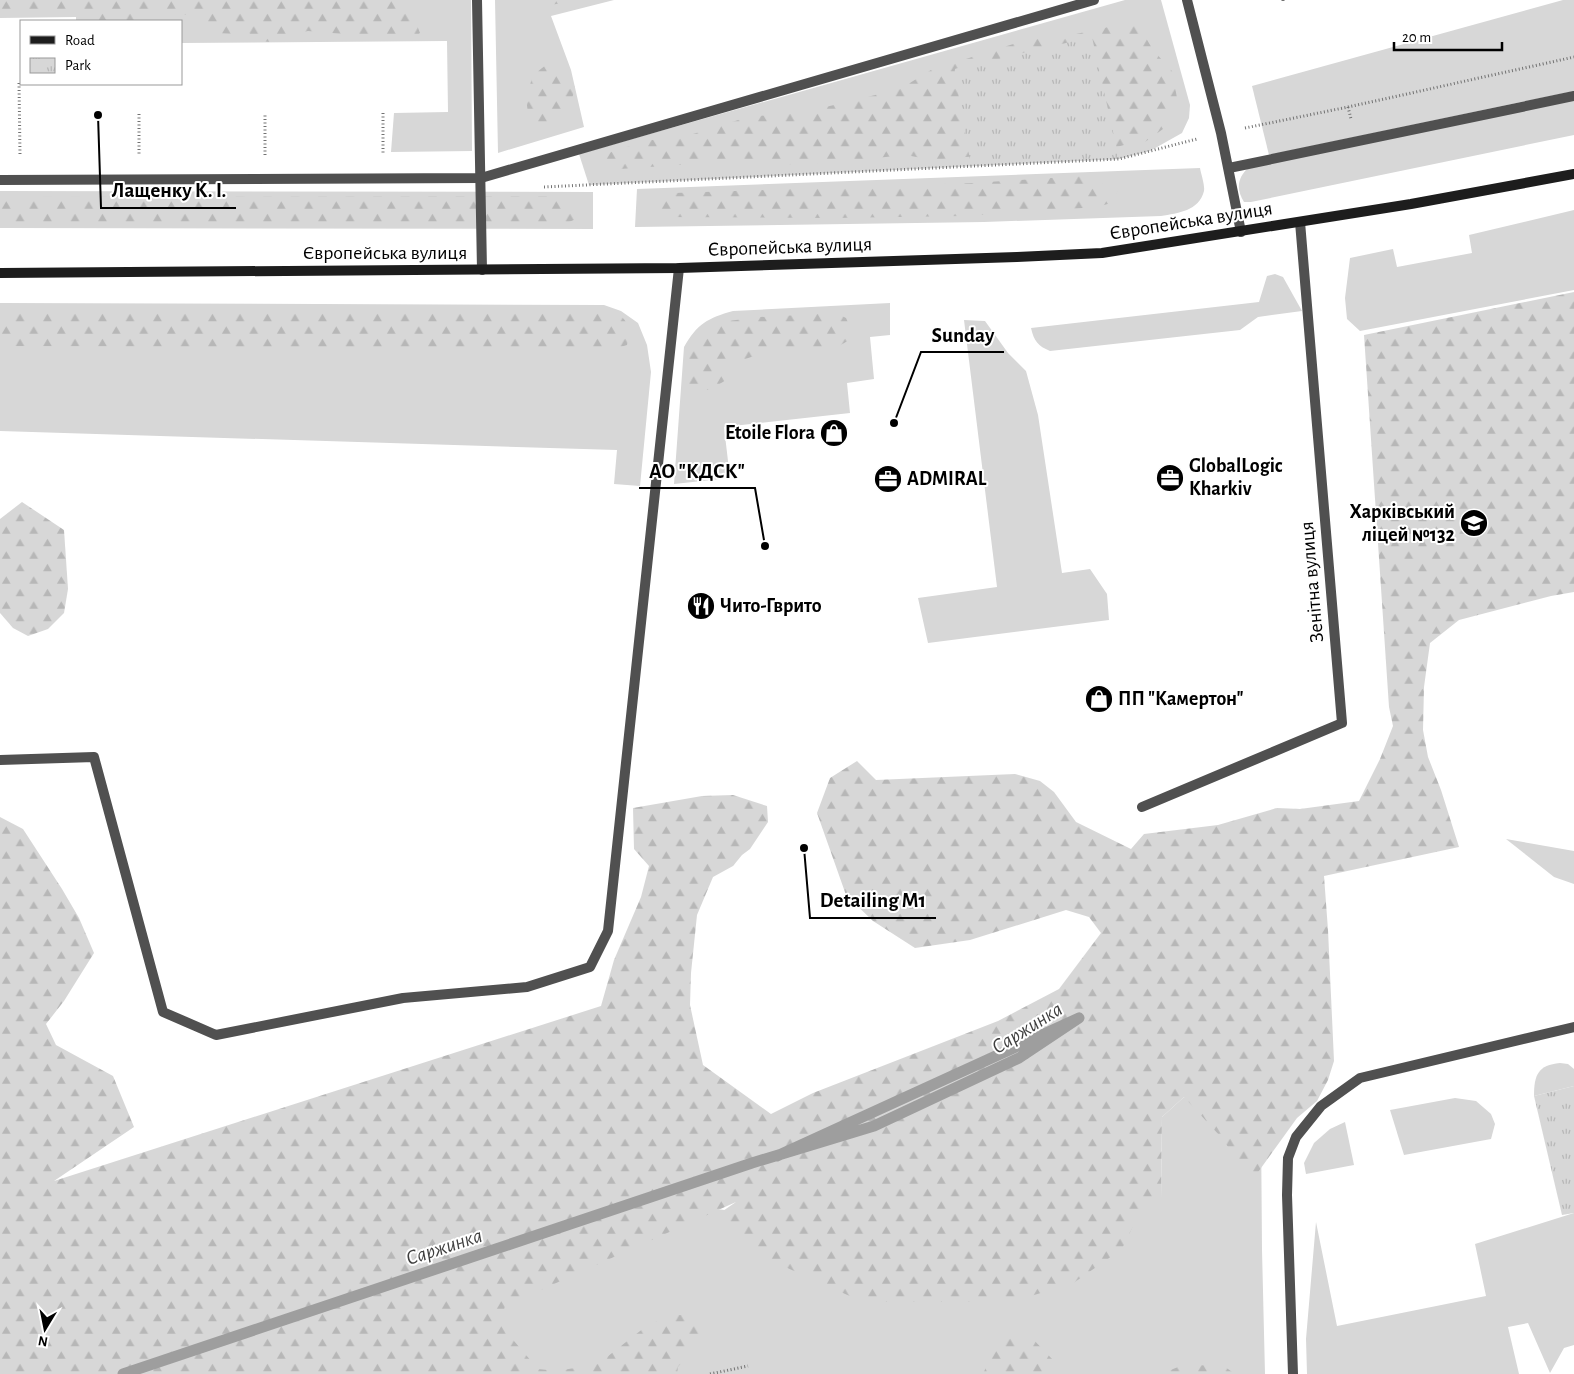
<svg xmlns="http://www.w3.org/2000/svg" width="1574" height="1374" font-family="'Alegreya Sans',sans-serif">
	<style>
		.grass { fill: #d7d7d7 }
		.forest { fill: url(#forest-firs) }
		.park { fill: url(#park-tufts) }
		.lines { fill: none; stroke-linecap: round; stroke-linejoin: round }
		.stream { stroke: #9e9e9e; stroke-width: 11 }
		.path { stroke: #727272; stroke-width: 3; stroke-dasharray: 1 2.5; stroke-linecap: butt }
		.service { stroke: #505050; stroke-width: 10 }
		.minor { stroke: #505050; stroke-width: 10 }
		.secondary { stroke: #1d1d1d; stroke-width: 10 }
		.labels { text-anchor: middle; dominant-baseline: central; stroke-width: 4; stroke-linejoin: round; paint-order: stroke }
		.street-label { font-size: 20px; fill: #000; stroke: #fff }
		.poi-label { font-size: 20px; font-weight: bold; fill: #000; stroke: #fff; text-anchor: start }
		.water-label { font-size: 21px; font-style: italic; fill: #3f3f3f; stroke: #fff }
		.leader { fill: none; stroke: #000; stroke-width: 2 }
		.callout-dot { fill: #000; stroke: #fff; stroke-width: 2 }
		.callout-label { font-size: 21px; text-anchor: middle; font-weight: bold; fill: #000; stroke: #fff; stroke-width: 4; stroke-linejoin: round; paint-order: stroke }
	</style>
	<defs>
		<pattern id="forest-firs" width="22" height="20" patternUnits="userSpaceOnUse" patternTransform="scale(1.25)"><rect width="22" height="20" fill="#d7d7d7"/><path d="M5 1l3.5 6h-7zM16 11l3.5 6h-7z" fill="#b7b7b7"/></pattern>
		<pattern id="park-tufts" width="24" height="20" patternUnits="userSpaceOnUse" patternTransform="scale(1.25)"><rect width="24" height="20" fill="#d7d7d7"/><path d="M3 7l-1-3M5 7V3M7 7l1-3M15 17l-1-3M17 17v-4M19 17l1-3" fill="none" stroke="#b7b7b7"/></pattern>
	</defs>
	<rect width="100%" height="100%" fill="#fff"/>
	<g class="grass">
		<path d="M0,0H471L472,151L391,152L394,113L448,112L447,41L181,43V21H76V17L0,18Z"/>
		<path d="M495,0H614L551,16L571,70L584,127L498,153Z"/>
		<path d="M1125,0H1161L1190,105L1189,118L1182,133L1150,151L1119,159L589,185L579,154Z"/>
		<path d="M1563,0H1574V91L1269,155L1252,86Z"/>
		<path d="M1574,98V135L1251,202H1244C1236,189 1237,178 1249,167Z"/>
		<path d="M1200,168C1201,174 1205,185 1204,191C1199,211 1178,213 1161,216L984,222L635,227L637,189Z"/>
		<path d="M0,191L593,192V229L0,228Z"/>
		<path d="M1574,210V290L1360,331L1347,319L1345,298L1350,258L1393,249L1397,267L1472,253L1469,235Z"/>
		<path d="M1275,274L1283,277L1302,311L1258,317L1240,330L1050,351C1038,346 1034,341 1031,328L1259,302L1267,276Z"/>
		<path d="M0,303L604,305L621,311L638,323L647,345L651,372L640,486L614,484L617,450L0,431Z"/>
		<path d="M890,303V335L870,337L874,379L847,383L850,413L724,427L730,478L674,484L684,347C697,324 708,318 733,311Z"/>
		<path d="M964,320L985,321L1008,353L1026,371L1038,415L1062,573L1090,569L1107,594L1109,620L928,643L918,598L997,587Z"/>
		<path d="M1506,839L1574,851V884L1554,877Z"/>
		<path d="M1560,1063L1568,1064L1574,1069V1086L1534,1096C1534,1075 1538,1065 1560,1063Z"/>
		<path d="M1184,1097L1261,1124L1262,1250L1265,1374H489L478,1300L698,1207L734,1211L1161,1199L1162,1117Z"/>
		<path d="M1455,1098L1476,1101L1491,1114L1495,1124L1491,1139L1404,1155L1390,1110Z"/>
		<path d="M1345,1122L1354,1165L1306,1174L1304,1163L1314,1143L1330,1129Z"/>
		<path d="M1574,1213V1345L1564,1348L1550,1373L1528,1323L1508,1327L1519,1374H1307L1306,1339L1316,1222L1337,1326L1486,1296L1475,1244Z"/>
	</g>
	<g class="forest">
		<path d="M0,0H407L420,33L416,36L380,37L308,31C281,35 268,54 245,29L234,34L216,33L201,19L176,12H153L144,21H83L73,11L49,13H0Z"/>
		<path d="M532,0H574C561,3 544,9 532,0Z"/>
		<path d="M1136,21L1153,50L1172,71L1177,98L1174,108L1163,129L1145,142L1124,145L1087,155H988L932,160L906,155L803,165L737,161L605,170L597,159L615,150L652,140L680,138L748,117L805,112L900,89L931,70L1023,41L1076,34Z"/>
		<path d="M550,62L564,70L575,87L569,111L564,123L539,125L528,113L526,98L533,75Z"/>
		<path d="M1082,176L1118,190L1111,203L1097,207L963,216L831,218L663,217L658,208L674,193L973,183Z"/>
		<path d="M552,196L579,201L576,219L562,225L497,226L0,223V197Z"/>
		<path d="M1574,292V592L1551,596L1459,620L1430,643L1424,687L1423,730L1428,757L1441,790L1459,847L1324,876L1328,930L1334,1061L1328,1080L1317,1101L1297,1118L1256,1175L1245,1170L1220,1136L1184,1097L1162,1117L1161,1199L1134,1224L1122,1249L1072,1284L1027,1297L987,1302H863L743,1248L720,1213L736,1202L505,1306L502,1318L508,1334L538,1369L557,1371L598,1364L649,1324L676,1315H686L695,1324L703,1336L678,1367L677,1374H0V817L23,829L62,889L79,918L94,953L64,1001L46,1024L56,1045L113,1076L134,1127L54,1181L601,1006L614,960L641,897L649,866L634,849L633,808L702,796L733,795L767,806L768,822L750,849L742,855L733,866L713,877L697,915L691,973L690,1005L703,1065L771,1114L813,1093L998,1021L1059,989L1101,933L1089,917L1066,910L970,940L915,948L873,921L846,895L817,813L830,778L857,761L876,780L1015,774L1040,781L1054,792L1076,822L1131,849L1144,834L1218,825L1277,808L1300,809L1359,801L1380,759L1393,726L1389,707L1364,335Z"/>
		<path d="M603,310C625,314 632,323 627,345L614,349L0,346V312Z"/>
		<path d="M836,313L846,318L850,327L851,339L839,346L768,351L731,364L728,379L709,390L688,385L684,374L690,347L694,340L712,323L760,317Z"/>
		<path d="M22,502L64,530L68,589L64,613L48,629L28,636L13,628L0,613V519Z"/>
		<path d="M1029,1335L1054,1361L1059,1374H983L998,1340Z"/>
		<path d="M1221,1364L1235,1374H1161L1178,1367Z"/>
	</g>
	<g class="park">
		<path d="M1092,37L1119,159L971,166L954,69Z"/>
		<path d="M1574,1086V1213L1562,1215L1534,1096Z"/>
	</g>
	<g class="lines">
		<path class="stream" d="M123,1374L752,1163L874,1126L1019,1058L1079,1018L777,1156"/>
		<g class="path">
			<path d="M1283,0V1"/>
			<path d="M19,83L20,155"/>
			<path d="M1348,107L1351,119"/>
			<path d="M383,113V155"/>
			<path d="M139,114V156"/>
			<path d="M1245,128L1348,107L1574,57"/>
			<path d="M265,155V113"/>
			<path d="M544,187L1119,159L1197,139"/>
			<path d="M710,1374L748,1366"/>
		</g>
		<g class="service">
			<path d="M477,0L482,270"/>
			<path d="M1187,0L1221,133L1241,232"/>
			<path d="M1229,168L1574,96"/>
			<path d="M0,180L481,178L1094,0"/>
			<path d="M0,760L94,757L163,1012L216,1035L403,998L527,987L590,967L608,931L679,268"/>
		</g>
		<g class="minor">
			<path d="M1142,807L1342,723L1300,222"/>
			<path d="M1293,1374L1287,1195L1288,1158L1296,1137L1321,1106L1360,1078L1574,1027"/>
		</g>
		<path class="secondary" d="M0,273L679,268L1017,257L1102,253L1411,204L1574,174"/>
	</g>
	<defs>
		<symbol id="shop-disc" viewBox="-11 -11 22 22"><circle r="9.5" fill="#000" stroke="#fff"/><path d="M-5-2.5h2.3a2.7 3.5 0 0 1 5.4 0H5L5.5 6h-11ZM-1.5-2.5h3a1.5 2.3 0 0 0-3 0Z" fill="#fff"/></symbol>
		<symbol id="office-disc" viewBox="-11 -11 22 22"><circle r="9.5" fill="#000" stroke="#fff"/><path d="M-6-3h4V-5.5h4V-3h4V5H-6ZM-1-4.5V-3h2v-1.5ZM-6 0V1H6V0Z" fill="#fff"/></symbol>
		<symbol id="school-disc" viewBox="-11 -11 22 22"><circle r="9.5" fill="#000" stroke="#fff"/><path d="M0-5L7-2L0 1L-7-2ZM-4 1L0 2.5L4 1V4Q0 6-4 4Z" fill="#fff"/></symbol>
		<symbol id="restaurant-disc" viewBox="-11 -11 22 22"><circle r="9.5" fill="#000" stroke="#fff"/><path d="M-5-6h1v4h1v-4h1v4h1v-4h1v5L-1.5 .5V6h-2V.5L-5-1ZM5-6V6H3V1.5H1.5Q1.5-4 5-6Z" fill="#fff"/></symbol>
	</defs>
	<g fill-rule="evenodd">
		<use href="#shop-disc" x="818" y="417" width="32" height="32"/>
		<use href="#office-disc" x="1154" y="462" width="32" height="32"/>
		<use href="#office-disc" x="872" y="463" width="32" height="32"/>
		<use href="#school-disc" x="1458" y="507" width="32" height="32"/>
		<use href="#restaurant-disc" x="685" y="590" width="32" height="32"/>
		<use href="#shop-disc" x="1083" y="683" width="32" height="32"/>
	</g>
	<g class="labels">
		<g class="street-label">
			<text transform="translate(1191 221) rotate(-9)">Європейська вулиця</text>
			<text transform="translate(790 247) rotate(-2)">Європейська вулиця</text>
			<text x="385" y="253">Європейська вулиця</text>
			<text transform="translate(1312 582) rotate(-95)">Зенітна вулиця</text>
		</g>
		<g class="poi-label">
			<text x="815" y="433" text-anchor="end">Etoile Flora</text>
			<text x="1189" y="466">GlobalLogic<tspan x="1189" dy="23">Kharkiv</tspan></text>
			<text x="907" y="479">ADMIRAL</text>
			<text x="1455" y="512" text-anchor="end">Харківський<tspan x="1455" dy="23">ліцей №132</tspan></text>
			<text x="720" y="606">Чито-Гврито</text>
			<text x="1118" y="699">ПП "Камертон"</text>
		</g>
		<g class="water-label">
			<text transform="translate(1027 1028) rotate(-32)">Саржинка</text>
			<text transform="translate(444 1247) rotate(-18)">Саржинка</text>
		</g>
	</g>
	<path class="leader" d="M98 115L101 208H236M894 423L921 352H1004M765 546L755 488H639M804 848L810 918H936"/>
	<g class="callout-dot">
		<circle cx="98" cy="115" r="5"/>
		<circle cx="894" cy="423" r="5"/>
		<circle cx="765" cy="546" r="5"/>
		<circle cx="804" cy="848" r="5"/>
	</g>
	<g class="callout-label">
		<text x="169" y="197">Лащенку К. І.</text>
		<text x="963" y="342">Sunday</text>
		<text x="697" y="478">АО "КДСК"</text>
		<text x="873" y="907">Detailing M1</text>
	</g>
	<rect x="20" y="20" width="162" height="65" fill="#ffffff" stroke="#999999"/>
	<rect x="30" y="36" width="25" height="8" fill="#1d1d1d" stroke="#999999"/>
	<text x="65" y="45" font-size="15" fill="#000000">Road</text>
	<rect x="30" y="58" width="25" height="15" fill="url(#park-tufts)" stroke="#999999"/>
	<text x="65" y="70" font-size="15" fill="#000000">Park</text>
	<g transform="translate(45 1329) rotate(190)" stroke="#ffffff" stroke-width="4" paint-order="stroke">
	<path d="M0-4L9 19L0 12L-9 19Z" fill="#000000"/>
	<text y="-8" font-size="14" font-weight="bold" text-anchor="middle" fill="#000000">N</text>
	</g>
	<path d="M1394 42v8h108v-8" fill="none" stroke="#000000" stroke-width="2.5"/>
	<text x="1402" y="42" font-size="15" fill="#000000" stroke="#ffffff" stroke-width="4" paint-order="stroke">20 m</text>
</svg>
